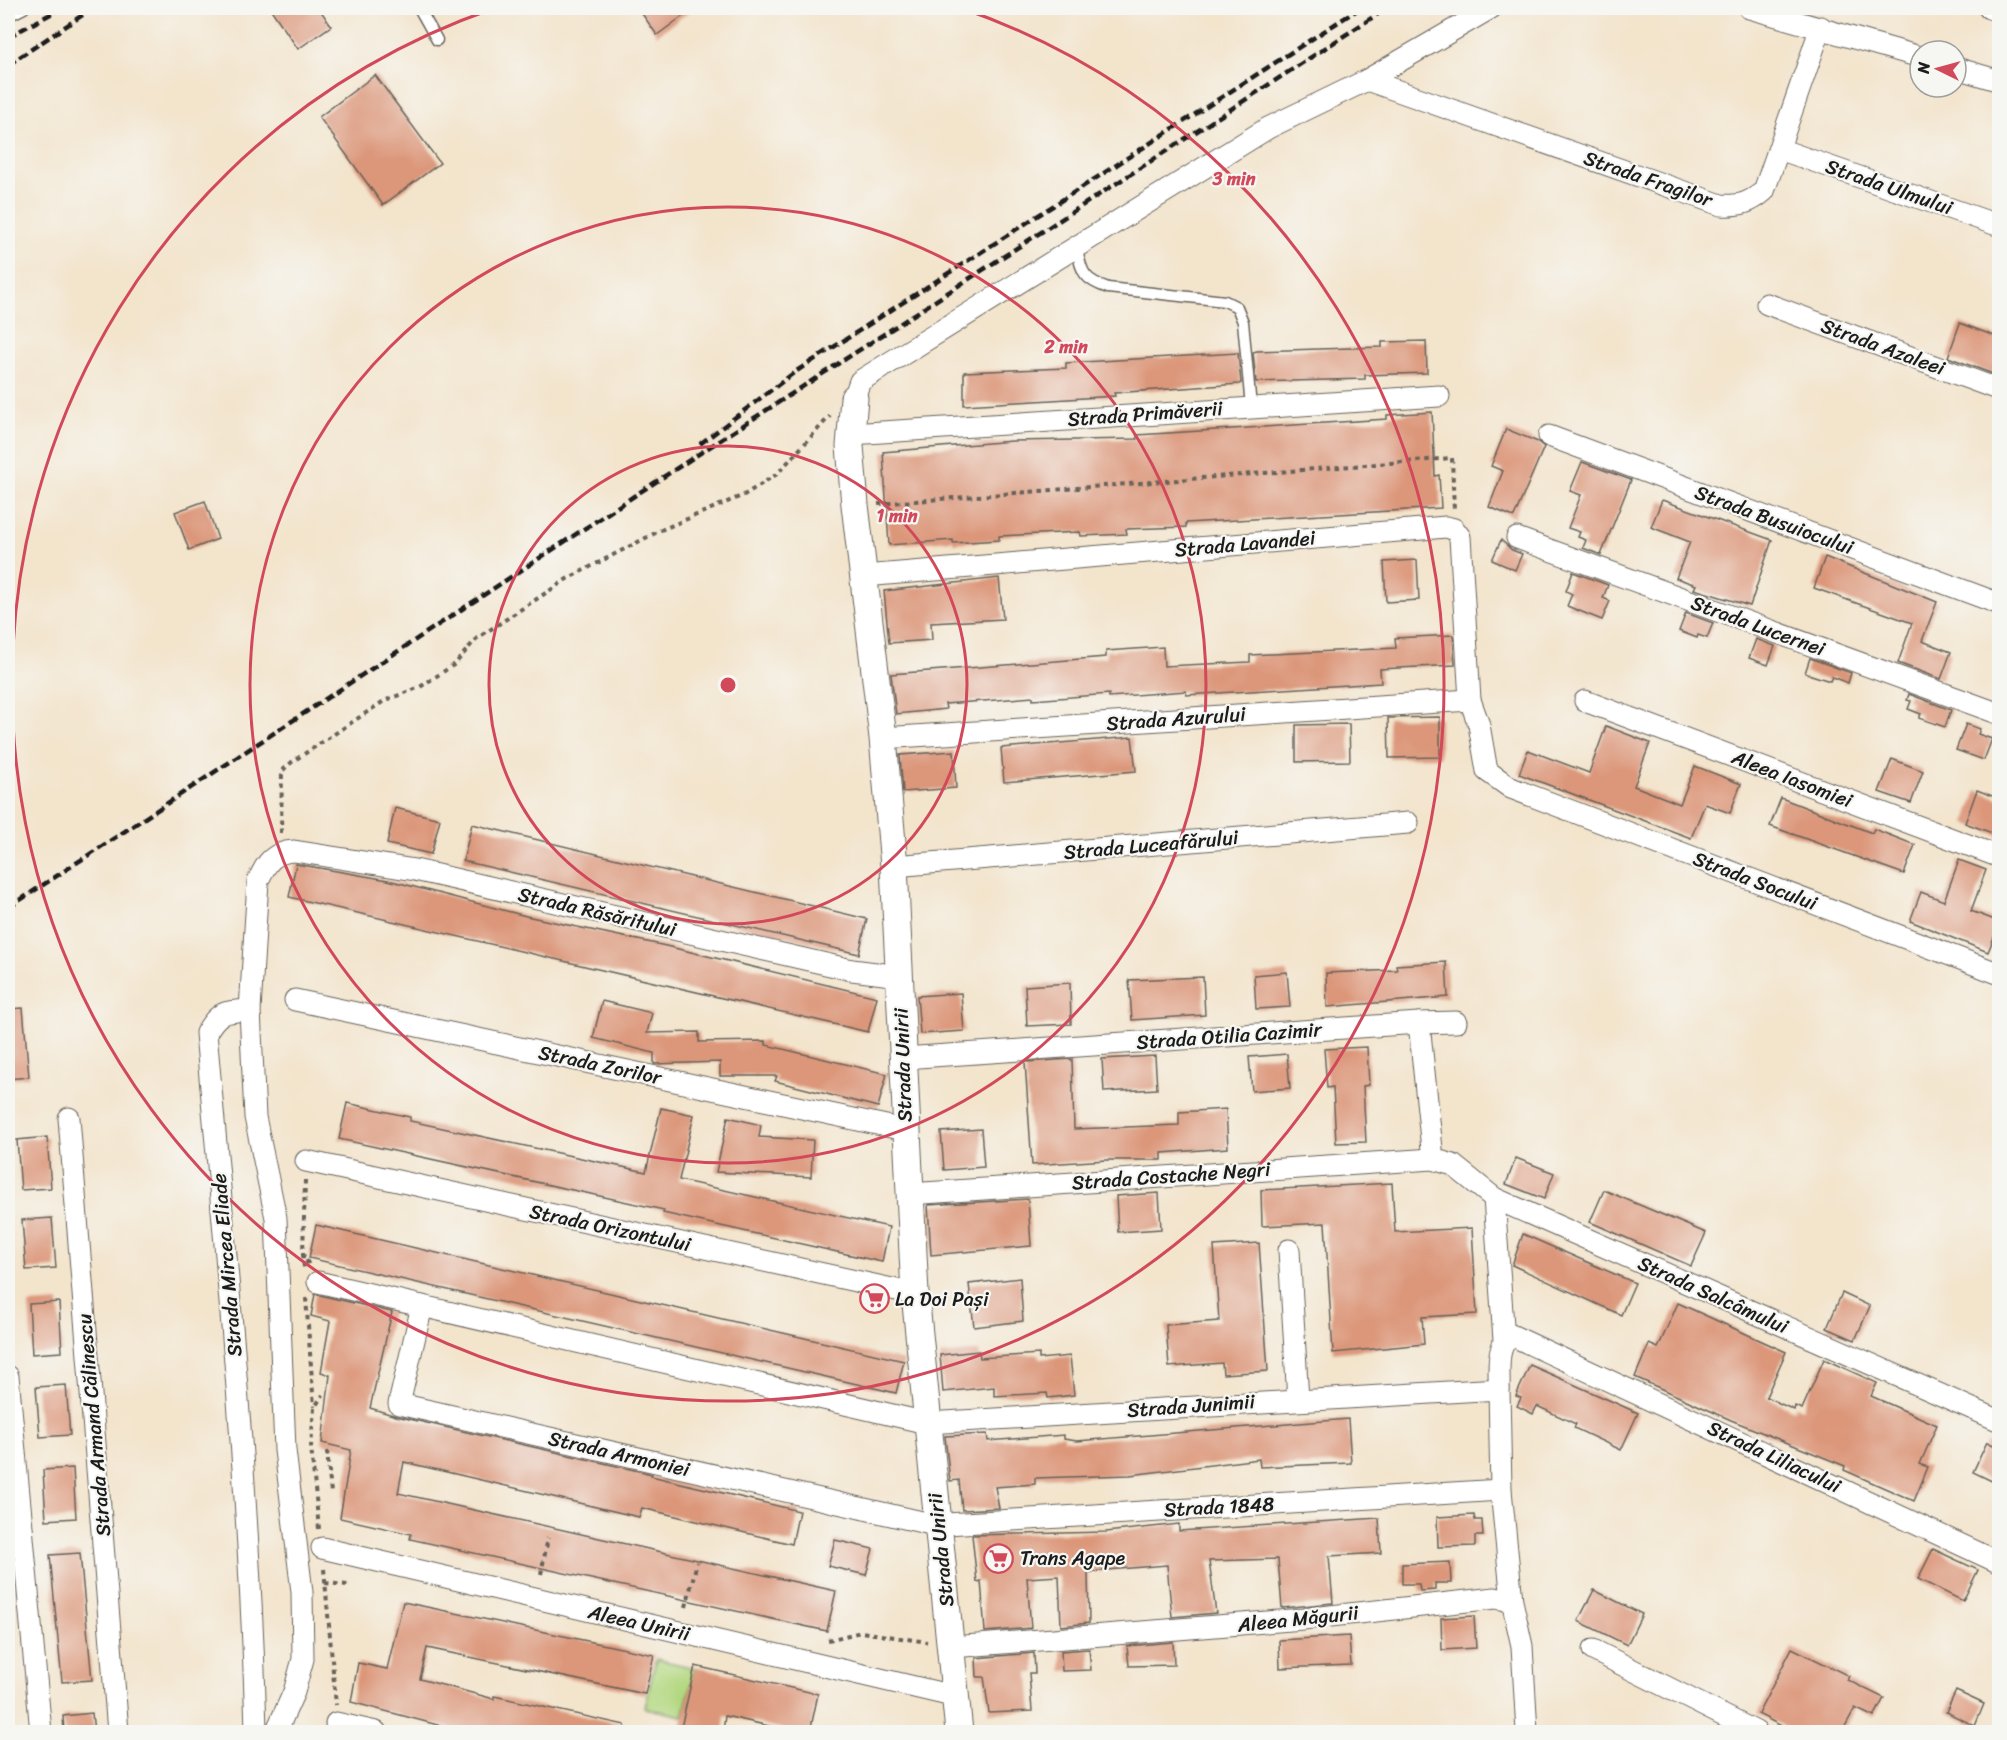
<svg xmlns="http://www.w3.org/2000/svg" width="2007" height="1740" font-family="Sriracha,sans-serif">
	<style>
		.green { fill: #b3d881; stroke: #687a4e; stroke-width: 1.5 }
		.building { fill: #dc977a }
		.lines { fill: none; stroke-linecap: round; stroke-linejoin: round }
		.service-casing { stroke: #67625a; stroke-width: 13 }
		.minor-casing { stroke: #67625a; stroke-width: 23 }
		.tertiary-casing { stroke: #67625a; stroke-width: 29 }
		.path { stroke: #67625a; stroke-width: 4; stroke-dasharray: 4.5 4.5; stroke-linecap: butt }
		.service { stroke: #fff; stroke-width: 10 }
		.minor { stroke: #fff; stroke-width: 21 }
		.tertiary { stroke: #fff; stroke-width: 27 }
		.rail { stroke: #1c1c1c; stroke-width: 4.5; stroke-dasharray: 9 4.5; stroke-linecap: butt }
		.ring { fill: none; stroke: #d1495b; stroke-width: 3 }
		.labels { text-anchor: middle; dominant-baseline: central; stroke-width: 4.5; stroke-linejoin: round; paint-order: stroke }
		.street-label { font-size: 20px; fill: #1c1c1c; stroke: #f6f6f2 }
		.poi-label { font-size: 20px; fill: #1c1c1c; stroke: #f6f6f2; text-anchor: start }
		.centre { fill: #d1495b; stroke: #f6f6f2; stroke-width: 3 }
		.ring-label { font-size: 18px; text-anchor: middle; font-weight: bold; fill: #d1495b; stroke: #f6f6f2; stroke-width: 4.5; stroke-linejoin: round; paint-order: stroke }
	</style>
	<rect width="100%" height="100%" fill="#f6f6f2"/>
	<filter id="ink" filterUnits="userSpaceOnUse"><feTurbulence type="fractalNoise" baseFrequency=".0167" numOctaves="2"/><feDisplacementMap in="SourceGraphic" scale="12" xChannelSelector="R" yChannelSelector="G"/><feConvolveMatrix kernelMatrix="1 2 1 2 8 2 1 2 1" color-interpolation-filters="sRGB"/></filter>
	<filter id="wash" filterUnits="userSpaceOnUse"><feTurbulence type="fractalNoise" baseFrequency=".008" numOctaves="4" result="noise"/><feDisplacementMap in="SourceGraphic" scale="24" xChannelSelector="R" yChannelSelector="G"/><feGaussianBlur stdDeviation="1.35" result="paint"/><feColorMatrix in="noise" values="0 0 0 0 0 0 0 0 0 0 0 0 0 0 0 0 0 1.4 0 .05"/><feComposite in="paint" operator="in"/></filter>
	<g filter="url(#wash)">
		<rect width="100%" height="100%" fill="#f3e4cc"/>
		<path class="green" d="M656,1659L695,1668L683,1716L645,1708Z"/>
		<g id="blocks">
			<g class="building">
				<path d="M270,8H319L331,26L298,49Z"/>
				<path d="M638,8H694L657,35Z"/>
				<path d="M375,75L440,163L383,205L319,117Z"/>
				<path d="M1960,323L2000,338V357L1993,374L1948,357Z"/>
				<path d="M1426,341L1427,373L1365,375V379L1256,382L1253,352L1257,351L1382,347V342Z"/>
				<path d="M1238,353L1241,383L1239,384L1114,393L1115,396L1052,400L964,405V372L1066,368V363Z"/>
				<path d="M1432,412L1435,476L1439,475L1441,508L1186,523V527L1126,529L1127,534L1081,536L1080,532L999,536V540L953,543V540L889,545L883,452L1012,441L1137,439V435L1387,419V415Z"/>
				<path d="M1506,429L1538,442L1544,447L1514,517L1489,507L1503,471L1491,466Z"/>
				<path d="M1582,462L1631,480L1601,555L1583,548L1586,540L1578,537L1580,532L1568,528L1581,495L1570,491Z"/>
				<path d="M1662,500L1772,540L1750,606L1694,589L1696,585L1676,578L1690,542L1651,527Z"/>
				<path d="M205,501L218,539L189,550L175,512Z"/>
				<path d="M1501,540L1512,550L1522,554L1515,570L1492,560Z"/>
				<path d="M1825,557L1937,602L1922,641L1951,652L1941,679L1898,663L1912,623L1814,588Z"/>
				<path d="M1417,560L1419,600L1386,602L1384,562Z"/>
				<path d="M1573,572L1608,585L1603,598L1610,601L1602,620L1567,606L1572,594L1566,591Z"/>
				<path d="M999,578L1003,619L931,623L932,640L889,643L884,591Z"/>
				<path d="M1686,613L1713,623L1707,638L1698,635L1697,638L1679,631Z"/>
				<path d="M1453,635L1455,665L1380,669L1381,683L1186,695V691L1109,697V694L1033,700V697L945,704L946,709L896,714L891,674L1106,657V651L1163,647L1164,666L1250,662V655L1396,648L1395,638Z"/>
				<path d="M1756,639L1775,646L1768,665L1749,658Z"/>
				<path d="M1810,658L1851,673L1848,683L1832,677L1830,681L1805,673Z"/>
				<path d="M1909,694L1951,710L1945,727L1919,718L1921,714L1908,709L1911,701L1907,700Z"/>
				<path d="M1440,717V757L1389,758L1388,718Z"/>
				<path d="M1349,724L1350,761L1296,762V725Z"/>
				<path d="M1966,724L1980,729L1978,734L1992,739L1984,760L1956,750Z"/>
				<path d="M1606,726L1650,743L1634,786L1680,804L1695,766L1741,784L1730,813L1705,804L1691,838L1519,774L1528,750L1589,773Z"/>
				<path d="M1132,737L1136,771L1004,782L1001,748Z"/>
				<path d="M954,751L956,788L903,792L900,755Z"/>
				<path d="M1892,759L1923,771L1911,803L1879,792Z"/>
				<path d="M1977,790L2000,799V836L1965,823Z"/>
				<path d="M1781,798L1872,833L1874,829L1915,845L1904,874L1770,826Z"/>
				<path d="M395,808L440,819L431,854L387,844Z"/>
				<path d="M472,824L867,919L859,954L463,861Z"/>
				<path d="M1959,860L1986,870L1971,911L2000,922L1988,952L1910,921L1921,892L1944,901Z"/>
				<path d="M296,864L388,880L526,916L666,946L877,997L868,1032L289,897Z"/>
				<path d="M1446,962L1448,997L1327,1007L1326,973L1397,970L1396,965Z"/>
				<path d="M1287,972L1290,1007L1256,1009L1254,975Z"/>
				<path d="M1203,977L1205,1015L1132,1020L1129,980Z"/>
				<path d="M1070,983L1071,1024L1027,1026L1025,986Z"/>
				<path d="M961,993L964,1031L920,1034L917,996Z"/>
				<path d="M602,1001L652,1013L647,1033L699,1032V1042L766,1041V1045L887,1074L878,1107L775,1081L777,1076H720V1062L654,1064V1053L593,1038Z"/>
				<path d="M23,1008L29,1077L8,1079V1009Z"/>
				<path d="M1367,1047L1369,1085L1363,1086L1366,1142L1336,1143L1333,1087L1327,1088L1324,1049Z"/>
				<path d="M1287,1054L1290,1088L1252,1091L1249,1057Z"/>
				<path d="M1155,1056L1157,1089L1104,1092L1102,1059Z"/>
				<path d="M1072,1059L1074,1129L1179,1125V1112L1226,1109L1228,1148L1162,1153V1160H1107L1032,1165L1025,1062Z"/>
				<path d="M347,1103L410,1117V1121L646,1172L661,1108L694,1115L679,1180L889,1227L882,1262L663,1213L664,1210L339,1139Z"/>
				<path d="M728,1117L761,1125L759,1137L813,1140L811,1177L716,1172Z"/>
				<path d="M981,1129L984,1167L944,1170L941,1132Z"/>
				<path d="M47,1137L51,1188L21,1190L17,1140Z"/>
				<path d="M1516,1158L1554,1173L1544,1199L1506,1184Z"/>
				<path d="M1392,1183L1395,1232L1472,1228L1477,1314L1422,1317L1424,1344L1333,1353L1325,1223L1262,1226L1261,1190Z"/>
				<path d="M1604,1190L1706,1233L1691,1266L1590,1222Z"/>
				<path d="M1159,1193L1161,1229L1118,1232L1116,1196Z"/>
				<path d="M1028,1199L1031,1246L931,1255L928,1205Z"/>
				<path d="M52,1218L56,1268L26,1270L22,1220Z"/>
				<path d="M316,1225L904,1361L896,1393L309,1258Z"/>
				<path d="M1523,1234L1635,1283L1621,1315L1512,1265Z"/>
				<path d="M1259,1243L1268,1371L1223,1374L1222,1363L1169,1367L1166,1325L1219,1321L1214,1246Z"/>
				<path d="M1020,1278L1023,1321L974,1327L969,1284Z"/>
				<path d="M1842,1293L1870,1306L1855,1340L1827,1328Z"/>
				<path d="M315,1294L392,1312L370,1408L396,1416L652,1474L651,1476L799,1511L792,1544L642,1508L639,1517L404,1462L398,1493L836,1591L827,1631L410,1539L411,1534L340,1518L351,1450L322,1443L330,1375L321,1372L330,1321L311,1316Z"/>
				<path d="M59,1302L62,1352L32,1354L29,1304Z"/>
				<path d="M1678,1303L1786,1352L1766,1397L1794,1410L1795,1406L1802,1409L1824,1359L1877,1383L1871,1396L1937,1425L1920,1464L1928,1467L1914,1501L1844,1470L1845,1466L1731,1420L1635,1377L1649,1344L1658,1348Z"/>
				<path d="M979,1351L980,1358L1039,1354V1359L1070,1356L1074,1395L1048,1398L1047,1393L994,1396V1387L943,1392L940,1355Z"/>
				<path d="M1530,1365L1638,1413L1621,1450L1574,1428L1576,1424L1537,1406L1533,1414L1517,1406L1521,1398L1516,1396Z"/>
				<path d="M66,1385L70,1435L40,1437L36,1387Z"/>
				<path d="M1348,1419L1351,1463L1260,1467L1259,1459L1130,1475L1035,1478V1484L995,1487L999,1508L962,1510L959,1480L950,1481L945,1436L987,1434L988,1441L1064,1435V1439L1077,1441Z"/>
				<path d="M1987,1442L2000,1448V1485L1973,1472Z"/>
				<path d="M73,1468L76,1518L46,1520L43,1470Z"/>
				<path d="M1474,1515L1475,1520H1482L1483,1536H1475V1546L1438,1547L1437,1517Z"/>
				<path d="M1379,1518L1381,1553L1329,1556L1333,1603L1282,1608L1278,1559L1209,1561L1216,1613L1172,1617L1167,1565L1107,1570L1088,1573L1089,1623L1061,1626L1059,1576L1027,1578L1031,1628L985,1632L981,1581L977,1582L972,1535L1106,1532L1179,1524V1531Z"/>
				<path d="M835,1540L873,1549L866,1575L828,1566Z"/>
				<path d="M1933,1549L1978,1570L1963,1601L1918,1579Z"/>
				<path d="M80,1553L92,1680L62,1682L50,1555Z"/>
				<path d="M1450,1562L1451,1583H1435V1590L1420,1591L1419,1584H1402V1564Z"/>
				<path d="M1594,1590L1642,1614L1627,1645L1578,1621Z"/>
				<path d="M403,1602L654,1655L645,1694L427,1648L420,1679L494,1699V1696L625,1725V1732H464L351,1702L358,1663L387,1669Z"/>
				<path d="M1474,1616L1476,1648L1442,1650L1441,1618Z"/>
				<path d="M1349,1636L1351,1665L1280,1668L1279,1640Z"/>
				<path d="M1173,1642L1174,1665L1129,1666L1127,1646Z"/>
				<path d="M1792,1648L1849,1676L1847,1680L1884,1698L1874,1717L1855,1708L1842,1732H1793L1758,1714Z"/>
				<path d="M1089,1649L1091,1670L1062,1671L1061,1651Z"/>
				<path d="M1034,1653L1035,1673H1029L1032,1711L989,1713L984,1677H977L976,1658Z"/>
				<path d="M695,1666L818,1694L810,1732H796L725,1716L723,1732H680Z"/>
				<path d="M1956,1691L1984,1704L1975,1726L1946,1712Z"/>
				<path d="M92,1713L94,1732H64L63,1716Z"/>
			</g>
		</g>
	</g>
	<g filter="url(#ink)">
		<use href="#blocks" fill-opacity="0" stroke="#67625a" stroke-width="1.5"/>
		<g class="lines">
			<defs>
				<g id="service">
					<path d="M419,8L437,40"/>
					<path d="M8,16L24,8"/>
					<path d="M1076,246C1082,272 1082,279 1108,288L1225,301L1237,307L1243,322L1251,407"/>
				</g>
				<g id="minor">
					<path d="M1749,8L1920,57"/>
					<path d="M1989,8L2000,11"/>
					<path d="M1956,68L2000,81"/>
					<path d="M1367,80L1721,205C1740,206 1750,203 1764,191L1821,27"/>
					<path d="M1779,149L2000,226"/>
					<path d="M1767,304L2000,390"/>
					<path d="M854,398L860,381L1268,128L1367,80L1491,8"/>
					<path d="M851,434L1439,396"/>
					<path d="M1549,436L2000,604"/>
					<path d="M1517,538L2000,714"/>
					<path d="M864,576L1446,527L1454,529L1460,537L1470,700L1479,725L1487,771L1511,788L2000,974"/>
					<path d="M1585,701L2000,857"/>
					<path d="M883,738L1470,700"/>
					<path d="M894,866L1408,823"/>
					<path d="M295,1000L905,1130"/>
					<path d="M250,1010L255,1117L276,1218L285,1450L302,1592L303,1659L294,1692L276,1732"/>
					<path d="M1419,1023L1456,1022"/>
					<path d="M903,1058L1419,1023L1433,1159"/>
					<path d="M69,1118L118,1732"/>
					<path d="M306,1161L915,1294"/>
					<path d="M909,1194L1433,1159L1453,1165L1494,1198L2000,1421"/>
					<path d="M1494,1198L1504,1340"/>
					<path d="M1289,1250L1298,1400"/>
					<path d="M318,1282L927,1423L1499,1389C1500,1371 1495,1347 1511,1335L2000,1563"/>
					<path d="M422,1306L399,1404L931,1524L938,1521L947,1524L1501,1490"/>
					<path d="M8,1376L41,1732"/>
					<path d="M1499,1389L1501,1490L1512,1601L1522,1646L1527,1732"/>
					<path d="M322,1548L957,1697"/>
					<path d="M952,1647L1303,1619L1495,1598L1512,1601"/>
					<path d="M1593,1650L1756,1732"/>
					<path d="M336,1723L376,1732"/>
					<path d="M256,1732C250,1499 227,1266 206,1033C219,1010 225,1012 250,1010L258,881C266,863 273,852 294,851L415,870L852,970L900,976"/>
				</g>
				<path id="tertiary" d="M854,398L850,446L855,505L883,738L894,866L915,1294L959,1732"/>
			</defs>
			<use href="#service" class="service-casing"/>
			<use href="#minor" class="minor-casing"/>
			<use href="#tertiary" class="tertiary-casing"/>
			<g class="path">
				<path d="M878,504L1452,458L1454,511"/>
				<path d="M281,833L282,771L292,762L384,701L420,687L455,664L476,639L567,579L661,530L744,495L777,474L830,416"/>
				<path d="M305,1180L303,1254L310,1267"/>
				<path d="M303,1254L304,1269"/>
				<path d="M306,1298L314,1407"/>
				<path d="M327,1451L331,1493"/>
				<path d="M319,1529L311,1447L314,1408L323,1395"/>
				<path d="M324,1569L336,1705"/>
				<path d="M541,1574L548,1538"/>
				<path d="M325,1583L348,1585"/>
				<path d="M686,1607L697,1562"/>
				<path d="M828,1640L861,1632L927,1642"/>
			</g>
			<use href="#service" class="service"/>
			<use href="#minor" class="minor"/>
			<use href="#tertiary" class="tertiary"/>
			<g class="rail">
				<path d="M8,37L62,8"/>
				<path d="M8,65L93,8"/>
				<path d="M700,444L795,372L1360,8"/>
				<path d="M8,908L634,496L1387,8"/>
			</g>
		</g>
	</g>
	<g class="ring">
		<circle cx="728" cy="685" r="239"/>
		<circle cx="728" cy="685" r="478"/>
		<path d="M961 8A716 716 0 1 1 495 8"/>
	</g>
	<defs>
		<symbol id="supermarket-ring" viewBox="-11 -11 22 22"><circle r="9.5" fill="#f6f6f2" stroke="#d1495b" stroke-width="1.5"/><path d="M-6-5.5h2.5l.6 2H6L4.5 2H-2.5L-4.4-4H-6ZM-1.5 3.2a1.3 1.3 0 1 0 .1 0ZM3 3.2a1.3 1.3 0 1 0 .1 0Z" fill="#d1495b"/></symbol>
	</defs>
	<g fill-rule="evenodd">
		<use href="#supermarket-ring" x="858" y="1282" width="33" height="33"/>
		<use href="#supermarket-ring" x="982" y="1542" width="33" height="33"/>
	</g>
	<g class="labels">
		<g class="street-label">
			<text transform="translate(1648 179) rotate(19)">Strada Fragilor</text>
			<text transform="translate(1889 187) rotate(19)">Strada Ulmului</text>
			<text transform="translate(1883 347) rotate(20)">Strada Azaleei</text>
			<text transform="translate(1145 414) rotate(-4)">Strada Primăverii</text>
			<text transform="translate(1774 520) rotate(20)">Strada Busuiocului</text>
			<text transform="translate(1245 544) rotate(-5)">Strada Lavandei</text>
			<text transform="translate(1758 626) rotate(20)">Strada Lucernei</text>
			<text transform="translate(1176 719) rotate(-4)">Strada Azurului</text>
			<text transform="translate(1792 779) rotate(21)">Aleea Iasomiei</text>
			<text transform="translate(1151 845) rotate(-5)">Strada Luceafǎrului</text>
			<text transform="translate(1755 881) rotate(21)">Strada Socului</text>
			<text transform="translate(597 912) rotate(13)">Strada Răsăritului</text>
			<text transform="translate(1229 1036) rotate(-4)">Strada Otilia Cazimir</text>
			<text transform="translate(600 1065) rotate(12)">Strada Zorilor</text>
			<text transform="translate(903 1065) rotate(-92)">Strada Unirii</text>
			<text transform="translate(1171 1176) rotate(-4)">Strada Costache Negri</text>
			<text transform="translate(610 1228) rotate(12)">Strada Orizontului</text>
			<text transform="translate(227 1265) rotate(-95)">Strada Mircea Eliade</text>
			<text transform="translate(1713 1295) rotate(24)">Strada Salcâmului</text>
			<text transform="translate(1191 1406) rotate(-4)">Strada Junimii</text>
			<text transform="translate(94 1425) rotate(-95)">Strada Armand Călinescu</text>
			<text transform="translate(619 1454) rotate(13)">Strada Armoniei</text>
			<text transform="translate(1774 1457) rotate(25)">Strada Liliacului</text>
			<text transform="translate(1219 1507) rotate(-3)">Strada 1848</text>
			<text transform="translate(941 1550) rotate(-96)">Strada Unirii</text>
			<text transform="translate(1298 1619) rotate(-6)">Aleea Măgurii</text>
			<text transform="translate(639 1623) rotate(13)">Aleea Unirii</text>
		</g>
		<g class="poi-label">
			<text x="895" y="1299">La Doi Pași</text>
			<text x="1020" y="1558">Trans Agape</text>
		</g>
	</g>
	<circle cx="728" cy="685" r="9" class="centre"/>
	<g class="ring-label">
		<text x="1234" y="185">3 min</text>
		<text x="1066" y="353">2 min</text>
		<text x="897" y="522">1 min</text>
	</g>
	<rect width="2007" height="1740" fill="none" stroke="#f6f6f2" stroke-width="30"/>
	<g transform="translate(1938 69) rotate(275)"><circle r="28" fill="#f6f6f2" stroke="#9f9f9c" stroke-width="1.5"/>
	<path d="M0-4.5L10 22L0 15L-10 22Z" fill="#d1495b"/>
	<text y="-9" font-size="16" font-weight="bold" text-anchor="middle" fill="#1c1c1c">N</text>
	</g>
</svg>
